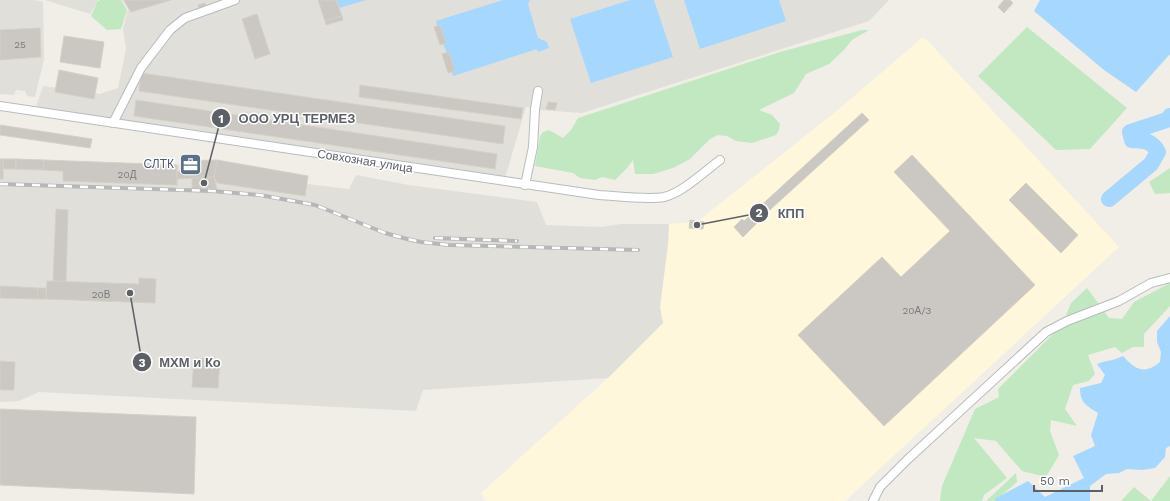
<svg xmlns="http://www.w3.org/2000/svg" width="1170" height="501" font-family="'Work Sans',sans-serif">
	<style>
		.commercial { fill: #fef7dc }
		.industrial { fill: #e1dfda }
		.green { fill: #c2e8c2 }
		.water { fill: #a6d7ff }
		.lines { fill: none; stroke-linecap: round; stroke-linejoin: round }
		.river { stroke: #a6d7ff; stroke-width: 16 }
		.building { fill: #cbc8c3; stroke: #d5d0c4 }
		.minor-casing { stroke: #b8bbbf; stroke-width: 10 }
		.minor { stroke: #fff; stroke-width: 8 }
		.rail-casing { stroke: #b6b7b7; stroke-width: 4 }
		.rail { stroke: #fff; stroke-width: 2.5; stroke-dasharray: 8; stroke-linecap: butt }
		.labels { text-anchor: middle; dominant-baseline: central; stroke-width: 3; stroke-linejoin: round; paint-order: stroke }
		.number-label { font-size: 10px; fill: #787b7d }
		.street-label { font-size: 12px; fill: #5d6166; stroke: #fff }
		.service-label { font-size: 12px; fill: #4e5e75; stroke: #fff; text-anchor: end }
		.leader { fill: none; stroke: #5d6166; stroke-width: 1.5 }
		.callout-dot { fill: #5d6166; stroke: #fff; stroke-width: 1.5 }
		.mark-label { font-size: 12px; text-anchor: middle; font-weight: bold; fill: #fff }
		.callout-label { font-size: 13px; text-anchor: middle; font-weight: bold; fill: #5d6166; stroke: #fff; stroke-width: 3; stroke-linejoin: round; paint-order: stroke }
	</style>
	<rect width="100%" height="100%" fill="#f0eee6"/>
	<path class="commercial" d="M922,38L927,40L1119,247L845,501H486L481,493L608,378L663,323L660,307L668,244L669,224L690,222V220L698,221L839,109Z"/>
	<g class="industrial">
		<path d="M0,0H34L43,2L44,59L35,97L27,96L25,91L16,90L14,95L0,94Z"/>
		<path d="M45,0H98L90,14Z"/>
		<path d="M122,0H889L869,21L582,113L539,110L526,107L505,178L36,107L43,86L100,94L118,88L126,49L123,29L128,9Z"/>
		<path d="M0,159L177,165L186,161L217,160L308,176L307,184L349,189L356,175L409,185L537,202L546,225L601,227L621,224H669L668,244L660,307L663,323L608,378L423,390L416,411L39,392L19,401L0,402Z"/>
	</g>
	<g class="green">
		<path d="M100,0H121L127,10L121,29L107,30L91,16L97,2Z"/>
		<path d="M1027,27L1127,108L1090,149L1056,150L978,76Z"/>
		<path d="M862,30H869L852,40L844,50L829,64L806,74L794,93L759,110L772,115L780,124L779,130L776,135L752,143L736,141L727,136L718,135L710,139L690,159L673,168L653,174H635L633,160L627,168L615,180L602,177L595,180L580,178L573,173L535,166L540,136L543,132L549,130L563,138L571,130L578,118L780,52Z"/>
		<path d="M1170,168V193L1155,194L1149,182Z"/>
		<path d="M1170,283V306L1144,334V347H1133L1122,353L1115,347L1088,355L1095,374L1089,381L1073,385L1065,409L1077,426L1051,420L1050,431L1059,455L1046,477L1022,471L996,441L974,438L1007,478L984,495L982,501H940L942,486L975,409L999,397L998,389L1062,325L1071,303L1087,288L1109,318L1122,319L1134,302Z"/>
		<path d="M1016,473L1017,482L995,501H986Z"/>
		<path d="M1170,476V501H1121L1134,487L1151,501Z"/>
	</g>
	<g class="water">
		<path d="M337,0H366L339,8Z"/>
		<path d="M503,0H530L528,4L538,38L547,42L549,48L538,52L537,49L453,76L452,72L455,71L443,44L446,43L440,25L437,26L436,21Z"/>
		<path d="M630,0H654L673,57L591,83L570,19Z"/>
		<path d="M684,0H779L786,21L700,49Z"/>
		<path d="M1040,0H1170V54L1136,92L1104,70L1034,11Z"/>
		<path d="M1170,316V446L1166,448L1165,457L1155,468L1142,470L1127,469L1119,473L1106,474L1090,486V501H995L996,498L1028,481L1045,497L1084,478L1073,456L1095,446L1091,435L1098,413C1087,406 1080,403 1080,388L1101,383L1105,375L1097,364C1106,360 1114,361 1123,356C1136,370 1144,375 1160,362L1161,352L1157,342V331Z"/>
	</g>
	<g class="lines">
		<path class="river" d="M1109,199L1151,164L1158,152C1151,140 1145,141 1132,140L1130,132L1167,120L1170,116"/>
	</g>
	<g class="building">
		<path d="M124,0H171L131,12Z"/>
		<path d="M318,0H336L342,16L325,21Z"/>
		<path d="M1004,0H1010L1013,3L1004,13L998,7Z"/>
		<path d="M205,3L206,6L199,8L198,5Z"/>
		<path d="M257,14L270,54L255,59L242,19Z"/>
		<path d="M342,16L343,20L326,25L325,21Z"/>
		<path d="M440,25L446,43L440,45L434,27Z"/>
		<path d="M40,28L41,57L0,60V30Z"/>
		<path d="M64,36L104,42L100,68L60,62Z"/>
		<path d="M449,52L455,71L448,73L442,54Z"/>
		<path d="M59,70L98,78L94,99L55,92Z"/>
		<path d="M141,73L505,126L503,144L139,91Z"/>
		<path d="M360,85L523,108L521,119L359,97Z"/>
		<path d="M136,100L497,154L495,169L134,116Z"/>
		<path d="M548,102L557,103L555,110L546,109Z"/>
		<path d="M862,113L869,120L761,218L755,211Z"/>
		<path d="M0,125L92,139L90,148L0,135Z"/>
		<path d="M912,155L1035,285L884,426L798,335L882,257L901,277L950,231L894,172Z"/>
		<rect x="0" y="159" width="3" height="20"/>
		<rect x="3" y="159" width="13" height="10"/>
		<path d="M16,159L44,160L43,170L16,169Z"/>
		<path d="M44,160L177,165V185L63,181V171L43,170Z"/>
		<path d="M217,160L308,176L305,196L217,183L214,177Z"/>
		<path d="M217,160L214,177L177,179V172L186,171V161Z"/>
		<path d="M214,177L217,189H192V178Z"/>
		<path d="M1026,183L1078,235L1061,253L1009,200Z"/>
		<path d="M56,209L68,210L66,281H53Z"/>
		<path d="M750,216L757,223L743,237L734,227L742,219L744,221Z"/>
		<path d="M690,220L704,222L703,229L689,228Z"/>
		<path d="M139,278L156,279L155,303L46,299L47,281L139,284Z"/>
		<path d="M0,286L38,288L37,299L0,298Z"/>
		<path d="M38,288H46V299H37Z"/>
		<path d="M194,358L220,360L218,388L192,387Z"/>
		<path d="M0,361L15,362L14,390H0Z"/>
		<path d="M0,409L196,417L194,494L0,485Z"/>
	</g>
	<g class="lines">
		<defs>
			<g id="minor">
				<path d="M0,106L599,195C618,196 646,200 664,197C682,193 705,171 720,160"/>
				<path d="M113,123L141,68L170,30L185,18L235,0"/>
				<path d="M525,185L533,147L535,109L538,91"/>
				<path d="M873,501L880,487L907,460L1046,332L1067,321L1119,301L1151,283L1170,278"/>
			</g>
		</defs>
		<use href="#minor" class="minor-casing"/>
		<use href="#minor" class="minor"/>
		<defs>
			<g id="rail">
				<path d="M0,184L212,191L260,195L315,205L385,233L407,239L421,242L449,245L638,250"/>
				<path d="M435,238L517,241"/>
			</g>
		</defs>
		<use href="#rail" class="rail-casing"/>
		<use href="#rail" class="rail"/>
	</g>
	<defs>
		<symbol id="office-square" viewBox="-11 -11 22 22"><rect x="-9" y="-9" width="18" height="18" rx="4" fill="#5c6f8a" stroke="#fff"/><path d="M-6-3h4V-5.5h4V-3h4V5H-6ZM-1-4.5V-3h2v-1.5ZM-6 0V1H6V0Z" fill="#fff"/></symbol>
	</defs>
	<g fill-rule="evenodd">
		<use href="#office-square" x="178" y="152" width="25" height="25"/>
	</g>
	<g class="labels">
		<g class="number-label">
			<text x="20" y="44">25</text>
			<text x="127" y="174">20Д</text>
			<text x="101" y="294">20В</text>
			<text x="917" y="310">20А/3</text>
		</g>
		<g class="street-label">
			<text transform="translate(365 161) rotate(9)">Совхозная улица</text>
		</g>
		<g class="service-label">
			<text x="174" y="164">СЛТК</text>
		</g>
	</g>
	<path class="leader" d="M204 183L221 118M697 225L759 213M130 293L142 362"/>
	<g class="callout-dot">
		<circle cx="204" cy="183" r="4"/>
		<circle cx="697" cy="225" r="4"/>
		<circle cx="130" cy="293" r="4"/>
		<circle cx="221" cy="118" r="10"/>
		<circle cx="759" cy="213" r="10"/>
		<circle cx="142" cy="362" r="10"/>
	</g>
	<g class="mark-label">
		<text x="221" y="123">1</text>
		<text x="759" y="217">2</text>
		<text x="142" y="367">3</text>
	</g>
	<g class="callout-label">
		<text x="297" y="123">ООО УРЦ ТЕРМЕЗ</text>
		<text x="791" y="218">КПП</text>
		<text x="190" y="367">МХМ и Ко</text>
	</g>
	<path d="M1034 485v6h68v-6" fill="none" stroke="#5d6166" stroke-width="2"/>
	<text x="1040" y="485" font-size="12" fill="#5d6166" stroke="#ffffff" stroke-width="3" paint-order="stroke">50 m</text>
</svg>
